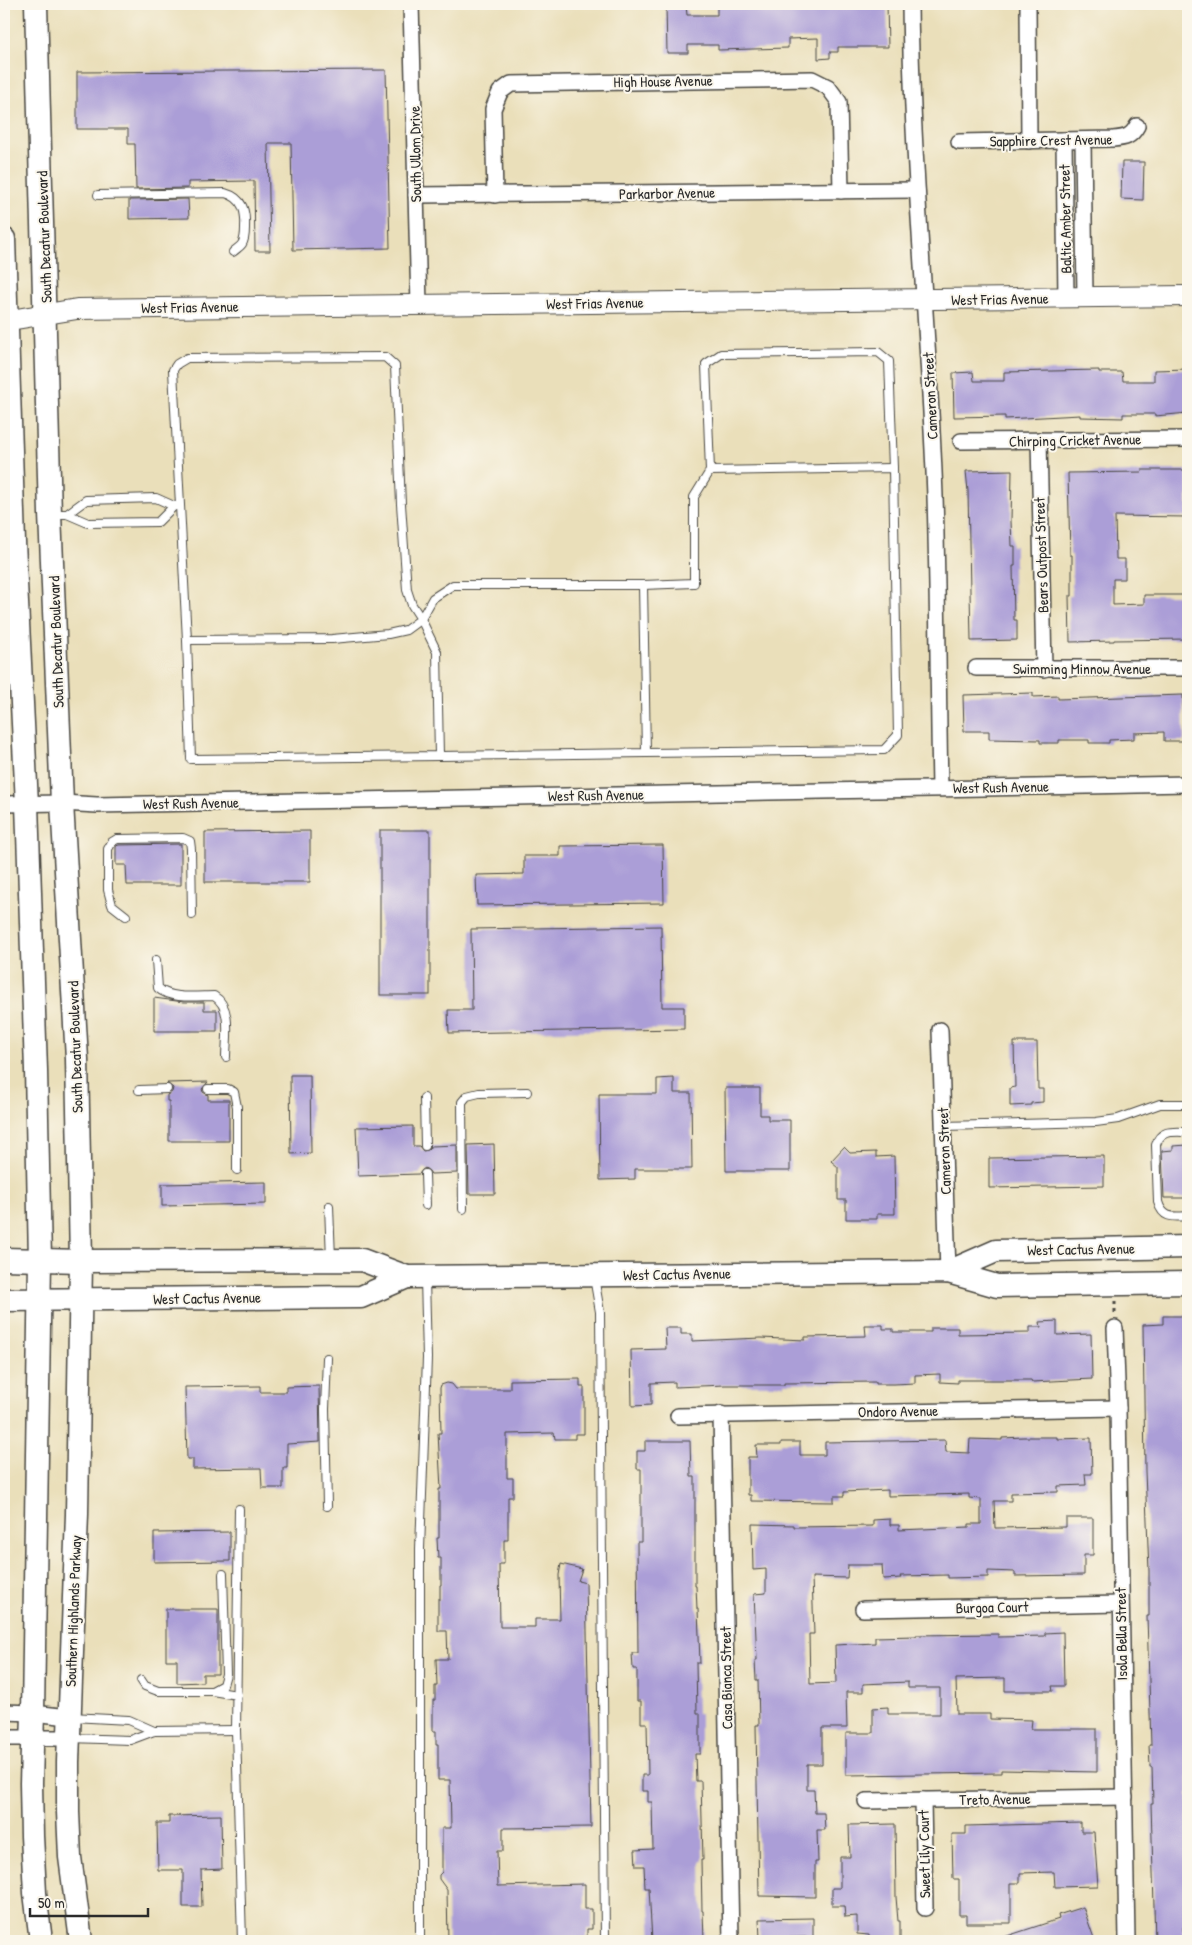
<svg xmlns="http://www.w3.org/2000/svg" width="1192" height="1945" font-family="'Patrick Hand',sans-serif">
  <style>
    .building { fill: #ab9ed7 }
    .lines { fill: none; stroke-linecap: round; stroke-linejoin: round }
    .lane-casing { stroke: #484640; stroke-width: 10 }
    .street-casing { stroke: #484640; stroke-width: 18 }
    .secondary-casing { stroke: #484640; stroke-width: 22 }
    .primary-casing { stroke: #484640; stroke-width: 25 }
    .path { stroke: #484640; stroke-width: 3; stroke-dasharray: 4 4; stroke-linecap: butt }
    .lane { stroke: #fff; stroke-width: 8 }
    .street { stroke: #fff; stroke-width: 15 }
    .secondary { stroke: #fff; stroke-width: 20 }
    .primary { stroke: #fff; stroke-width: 22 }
    .labels { text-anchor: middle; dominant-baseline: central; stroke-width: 4; stroke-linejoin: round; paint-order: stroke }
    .street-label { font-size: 15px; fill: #2b2b2b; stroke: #fbf7ec }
  </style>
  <rect width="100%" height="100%" fill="#fbf7ec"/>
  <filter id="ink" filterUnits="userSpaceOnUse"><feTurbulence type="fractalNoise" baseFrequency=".02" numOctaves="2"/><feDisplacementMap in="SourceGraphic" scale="10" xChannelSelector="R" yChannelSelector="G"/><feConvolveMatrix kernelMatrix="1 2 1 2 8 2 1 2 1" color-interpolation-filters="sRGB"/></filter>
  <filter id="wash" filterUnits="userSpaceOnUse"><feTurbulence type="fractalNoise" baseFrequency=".0096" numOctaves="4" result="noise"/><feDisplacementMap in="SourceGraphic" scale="20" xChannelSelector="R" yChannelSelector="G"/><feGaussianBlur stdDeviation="1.12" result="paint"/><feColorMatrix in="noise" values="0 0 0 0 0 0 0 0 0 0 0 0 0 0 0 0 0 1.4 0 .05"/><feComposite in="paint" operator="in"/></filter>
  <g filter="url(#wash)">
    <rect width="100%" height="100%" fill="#eadfba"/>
    <g id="blocks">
      <g class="building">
        <polygon points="717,4 887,4 888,47 838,47 838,52 830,52 830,58 818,59 818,38 788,39 788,48 718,50 718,45 688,45 688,53 667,53 666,6 686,6 687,15 717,15"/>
        <polygon points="386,70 390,248 293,250 291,143 268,143 270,251 255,251 254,181 188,182 188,188 136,189 135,144 128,144 128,129 77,129 77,72"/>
        <polygon points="1122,162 1144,162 1143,200 1121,199"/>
        <polygon points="188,199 189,218 129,219 129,200"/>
        <polygon points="1188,369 1188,413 1155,416 1155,414 1123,414 1123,418 1080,417 1080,415 1005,419 1005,416 954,417 953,373 973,372 974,381 1004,381 1004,372 1099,370 1099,372 1122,372 1123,381 1154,381 1154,370"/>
        <polygon points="1012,470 1011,521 1012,546 1015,546 1015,566 1013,566 1014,620 1017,620 1017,640 971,641 968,491 966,471"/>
        <polygon points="1142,470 1187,470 1187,517 1115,516 1116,559 1125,559 1125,579 1113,579 1113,605 1144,604 1144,595 1188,595 1188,639 1114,640 1114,641 1070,642 1069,596 1072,596 1072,555 1070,555 1068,473 1142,472"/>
        <polygon points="1033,693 1033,697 1058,696 1058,699 1183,695 1184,741 1164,741 1164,732 1134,733 1134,739 1109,740 1109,743 1089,743 1089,740 1059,740 1059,743 1040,743 1040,740 989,739 989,731 964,731 963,695"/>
        <rect x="380" y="830" width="50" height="165"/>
        <polygon points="310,831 310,882 205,882 205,832"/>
        <polygon points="181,844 181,885 127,885 126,865 116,865 116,846 119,845"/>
        <polygon points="663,845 664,903 477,905 476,875 524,874 524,856 560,856 560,846"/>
        <polygon points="661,926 662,1007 684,1007 684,1029 449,1033 448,1010 472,1010 471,929"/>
        <polygon points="154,998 184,1002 204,1002 204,1010 217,1010 217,1031 154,1031"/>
        <polygon points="1014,1042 1037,1042 1038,1089 1043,1089 1043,1102 1031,1103 1031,1105 1010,1106 1010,1088 1015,1087"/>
        <polygon points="290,1075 310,1075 311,1153 291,1154"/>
        <polygon points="674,1078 674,1093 691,1093 692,1169 635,1169 635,1179 600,1180 599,1094 657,1094 657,1079"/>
        <polygon points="208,1082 202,1089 203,1092 208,1095 208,1100 229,1100 229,1141 169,1141 169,1101 167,1101 167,1095 172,1092 173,1088 167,1083"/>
        <polygon points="725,1088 760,1088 760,1115 768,1115 768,1120 790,1120 790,1171 726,1171"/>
        <polygon points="413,1126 413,1146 419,1146 423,1151 428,1150 431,1146 457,1145 457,1173 431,1174 429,1171 425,1168 422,1170 419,1174 358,1176 356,1127"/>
        <polygon points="494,1144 495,1194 469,1194 468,1145"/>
        <polygon points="1188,1145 1188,1198 1164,1198 1162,1151 1173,1150 1173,1146"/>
        <polygon points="844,1147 850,1153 876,1152 876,1157 894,1156 895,1214 877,1214 877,1219 846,1219 846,1200 838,1200 838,1167 831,1161"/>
        <polygon points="1104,1156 1104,1186 989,1188 989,1158"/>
        <polygon points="266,1182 266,1204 162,1206 162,1184"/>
        <polygon points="1163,1316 1188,1316 1188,1441 1187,1441 1186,1481 1188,1481 1188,1927 1183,1927 1183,1941 1155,1941 1151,1804 1153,1804 1152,1767 1150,1767 1149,1745 1151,1745 1147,1616 1149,1616 1149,1571 1145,1471 1143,1325 1163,1324"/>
        <polygon points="1057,1321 1057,1335 1091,1334 1092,1379 1032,1382 1031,1380 958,1380 958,1383 940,1382 940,1374 915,1375 915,1383 894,1384 876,1384 876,1382 784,1383 784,1385 725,1385 675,1387 675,1382 651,1383 651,1405 632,1406 631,1350 666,1349 665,1328 681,1328 681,1334 692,1334 692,1341 761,1338 805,1340 805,1337 866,1336 865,1325 883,1325 883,1329 893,1329 893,1332 931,1332 931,1328 958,1328 958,1334 1030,1333 1030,1327 1041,1327 1040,1322"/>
        <polygon points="580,1379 580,1387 584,1387 584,1434 575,1434 575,1439 555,1439 554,1433 507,1434 507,1478 513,1478 513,1497 508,1497 508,1540 504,1540 504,1564 499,1564 500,1627 535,1627 535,1619 560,1619 559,1575 561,1564 582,1569 578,1581 586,1583 591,1827 503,1828 503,1851 497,1851 498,1886 585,1884 585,1909 592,1909 592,1929 587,1929 587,1941 448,1941 447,1890 439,1879 439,1875 442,1872 442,1828 451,1828 450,1780 438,1780 438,1744 436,1744 436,1731 433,1731 433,1700 435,1700 435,1686 437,1686 436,1659 448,1659 447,1631 438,1631 438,1599 440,1599 440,1585 441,1585 441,1558 438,1558 437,1538 439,1538 439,1489 441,1489 438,1433 441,1433 440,1388 441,1385 447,1383 452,1384 456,1389 510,1389 510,1380"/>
        <polygon points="260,1386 260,1392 286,1392 286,1387 319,1386 320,1442 287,1444 287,1468 283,1468 283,1488 262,1488 261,1468 193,1469 193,1459 187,1459 185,1387"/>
        <polygon points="1023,1437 1057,1437 1057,1439 1091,1438 1092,1474 1085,1474 1086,1485 1058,1486 1058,1492 1011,1493 1011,1501 994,1501 995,1528 1066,1527 1066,1518 1093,1518 1093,1555 1084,1555 1084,1575 1015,1576 1015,1572 988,1571 988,1577 948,1578 948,1575 900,1576 901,1578 883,1579 882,1565 848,1565 847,1578 812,1577 814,1634 809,1634 810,1684 836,1683 835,1645 875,1643 875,1637 916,1636 916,1635 998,1634 998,1637 1045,1636 1045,1633 1063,1632 1064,1686 1052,1686 1053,1691 1005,1691 1005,1678 956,1679 957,1714 990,1714 990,1719 1032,1720 1031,1729 1097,1729 1097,1772 1001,1770 1001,1773 846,1775 846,1733 873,1733 873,1708 888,1707 888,1714 940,1714 940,1688 908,1688 908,1682 863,1684 863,1692 846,1692 847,1728 822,1728 822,1764 807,1764 807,1790 814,1790 815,1813 824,1813 825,1830 817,1830 818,1862 815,1862 815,1897 759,1896 756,1725 759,1725 758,1680 756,1680 755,1660 757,1660 754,1594 766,1593 766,1569 753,1570 752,1524 794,1525 794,1527 873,1526 873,1520 890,1519 890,1525 899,1525 899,1530 969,1527 969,1524 981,1524 981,1499 969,1498 969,1494 888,1496 888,1490 844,1492 844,1496 834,1496 834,1502 751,1501 751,1495 748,1495 748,1457 757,1457 756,1445 781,1445 781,1442 800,1442 800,1455 825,1455 825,1442 945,1440 946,1452 969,1453 970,1439 1002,1440 1002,1438"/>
        <polygon points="645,1441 690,1441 691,1477 695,1477 695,1586 696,1586 697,1609 698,1609 700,1663 696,1663 697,1713 700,1713 700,1754 695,1754 696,1781 701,1781 703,1860 701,1860 702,1911 703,1911 704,1941 652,1941 649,1888 645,1888 644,1866 636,1866 635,1850 653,1849 652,1802 648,1802 648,1791 642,1791 642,1775 648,1775 647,1723 641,1723 641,1701 637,1701 637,1669 633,1669 632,1653 638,1653 637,1542 641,1542 641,1469 637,1469 637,1451 645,1451"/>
        <polygon points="230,1532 230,1561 154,1562 154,1533"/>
        <polygon points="166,1609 218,1609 218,1674 203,1674 203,1682 177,1683 177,1660 166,1660"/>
        <polygon points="221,1815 222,1869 201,1870 202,1907 183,1907 183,1870 158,1870 157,1823 169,1823 169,1816"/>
        <polygon points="1081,1823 1081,1832 1094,1832 1098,1886 1055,1887 1054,1872 1020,1873 1020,1883 1011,1883 1011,1923 966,1923 966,1915 959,1915 959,1879 953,1879 952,1834 966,1834 966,1826"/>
        <polygon points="895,1824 896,1897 898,1921 900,1921 900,1941 869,1941 869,1935 857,1934 857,1916 845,1917 844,1906 832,1906 832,1888 840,1888 840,1857 850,1857 849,1825"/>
        <polygon points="1083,1907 1095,1941 998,1941 998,1939 1059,1919 1058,1915"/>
        <polygon points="813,1918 813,1937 760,1938 759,1919"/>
      </g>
    </g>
  </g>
  <g filter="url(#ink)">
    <use href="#blocks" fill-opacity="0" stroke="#484640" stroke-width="1"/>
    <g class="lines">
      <g class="lane-casing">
        <g id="lane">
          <path d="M 98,195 L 225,193 C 243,198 246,211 245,228 C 245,233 245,239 242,244 C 240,247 236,249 233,252"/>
          <polygon points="385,357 395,366 401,504 407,590 412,605 421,619 406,630 388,634 332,639 187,640 173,370 177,364 187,358"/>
          <polyline points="710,471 706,364 721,354 878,352 889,361 893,468"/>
          <polyline points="52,514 67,514 88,523 158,522 174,506"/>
          <polyline points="67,514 86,500 156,498 174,506 178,506"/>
          <polyline points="643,585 694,583 694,497 710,471 893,468 898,735 884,750 646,753"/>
          <polyline points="187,640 191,759 439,756 437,652 421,619 433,598 453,585 643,585 646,753 439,756"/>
          <polyline points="126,916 112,905 108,890 108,849 112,842 117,839 183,838 190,841 191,849 192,915"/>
          <path d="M 156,960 L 158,988 C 171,1000 197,996 214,996 C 233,1007 226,1039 226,1057"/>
          <polyline points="208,1089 228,1089 234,1092 237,1107 237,1170"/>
          <polyline points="139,1090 167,1089"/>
          <polyline points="424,1098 425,1146"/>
          <polyline points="943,1126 1096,1122 1118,1119 1160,1104 1188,1104"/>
          <path d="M 1188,1132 C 1174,1132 1160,1129 1156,1145 L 1158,1202 C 1163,1219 1173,1217 1188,1216"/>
          <polyline points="425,1174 426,1205"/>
          <polyline points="329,1206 331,1259"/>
          <polyline points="463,1209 462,1102 467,1096 479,1093 527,1092"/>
          <polyline points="594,1277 600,1312 605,1941"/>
          <polyline points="327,1358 325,1409 327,1506"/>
          <polyline points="239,1509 236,1730 242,1941"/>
          <polyline points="141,1680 145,1686 158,1691 212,1691 237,1695"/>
          <polyline points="212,1691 223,1685 226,1674 223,1574"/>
          <polyline points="71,1717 129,1720 154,1731"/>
          <polyline points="70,1738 130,1740 154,1731 236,1730"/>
          <polyline points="420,1941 420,1549 427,1358 425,1278"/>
        </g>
      </g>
      <g class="street-casing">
        <g id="street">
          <polyline points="411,4 419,305"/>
          <path d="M 910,4 C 912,168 929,332 935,496 C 938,594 938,691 940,788"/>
          <polyline points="1028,4 1029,141"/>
          <polyline points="1064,140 1066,298"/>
          <polyline points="1083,140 1085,298"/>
          <path d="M 959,142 L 1113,139 C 1125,138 1131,137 1137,126"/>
          <polyline points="416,195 917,190"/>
          <polyline points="495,195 493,109 500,92 511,84 812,79 828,87 839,102 841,191"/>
          <polyline points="1039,440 1044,669"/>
          <polyline points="961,441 1188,439"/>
          <polyline points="976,668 1188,668"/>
          <polyline points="4,804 62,803 97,805 1188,784"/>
          <polyline points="940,1030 948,1272"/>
          <polyline points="1115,1328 1118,1408 1127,1941"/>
          <polyline points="721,1414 731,1941"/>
          <polyline points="678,1416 1118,1408"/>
          <polyline points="863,1609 1121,1604"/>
          <polyline points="4,1712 33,1713 69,1717"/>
          <polyline points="4,1738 69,1738"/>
          <polyline points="923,1800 925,1908"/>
          <polyline points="866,1801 1125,1797"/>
        </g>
      </g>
      <g class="secondary-casing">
        <polyline id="secondary" points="4,321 77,309 1188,296"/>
      </g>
      <g class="primary-casing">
        <g id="primary">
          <polyline points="36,4 50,514 62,803 77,1059 81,1261 77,1514 68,1762 68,1812 70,1857 81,1941"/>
          <polyline points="4,239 14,542 27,804 36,1070 40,1260 33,1713 31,1783 32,1836 35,1893 41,1941"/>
          <polyline points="4,1259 81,1261 362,1260 407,1277 948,1272 997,1286 1188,1283"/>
          <polyline points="948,1272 996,1251 1188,1247"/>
          <polyline points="4,1300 361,1297 407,1277"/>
        </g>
      </g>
      <polyline class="path" points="1115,1301 1115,1315"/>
      <use href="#lane" class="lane"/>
      <use href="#street" class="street"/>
      <use href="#secondary" class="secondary"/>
      <use href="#primary" class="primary"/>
    </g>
  </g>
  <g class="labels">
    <g class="street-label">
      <text transform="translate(663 81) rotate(-1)">High House Avenue</text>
      <text transform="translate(1051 140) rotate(-1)">Sapphire Crest Avenue</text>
      <text transform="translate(415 154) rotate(-91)">South Ullom Drive</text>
      <text transform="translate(667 193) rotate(-1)">Parkarbor Avenue</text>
      <text transform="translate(1065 219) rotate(-91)">Baltic Amber Street</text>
      <text transform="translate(44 237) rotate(-92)">South Decatur Boulevard</text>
      <text transform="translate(1000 299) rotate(-1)">West Frias Avenue</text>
      <text transform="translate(595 303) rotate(-1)">West Frias Avenue</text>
      <text transform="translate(190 307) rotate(-1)">West Frias Avenue</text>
      <text transform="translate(930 396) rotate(-93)">Cameron Street</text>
      <text transform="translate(1075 440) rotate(-1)">Chirping Cricket Avenue</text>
      <text transform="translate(1041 555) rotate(-92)">Bears Outpost Street</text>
      <text transform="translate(56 642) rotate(-92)">South Decatur Boulevard</text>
      <text x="1082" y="668">Swimming Minnow Avenue</text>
      <text transform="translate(1001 787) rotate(-1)">West Rush Avenue</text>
      <text transform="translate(596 795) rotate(-1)">West Rush Avenue</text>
      <text transform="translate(191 803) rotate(-1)">West Rush Avenue</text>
      <text transform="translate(75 1047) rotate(-92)">South Decatur Boulevard</text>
      <text transform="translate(944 1151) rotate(-92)">Cameron Street</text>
      <text transform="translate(1081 1249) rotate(-1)">West Cactus Avenue</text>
      <text transform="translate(677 1274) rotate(-1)">West Cactus Avenue</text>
      <text transform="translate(207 1298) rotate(-1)">West Cactus Avenue</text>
      <text transform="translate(898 1411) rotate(-1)">Ondoro Avenue</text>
      <text transform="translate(992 1607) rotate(-1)">Burgoa Court</text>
      <text transform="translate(73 1611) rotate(-88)">Southern Highlands Parkway</text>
      <text transform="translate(1121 1634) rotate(-91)">Isola Bella Street</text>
      <text transform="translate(726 1678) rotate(-91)">Casa Bianca Street</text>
      <text transform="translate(995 1799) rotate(-1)">Treto Avenue</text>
      <text transform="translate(924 1854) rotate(-91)">Sweet Lily Court</text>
    </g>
  </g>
  <rect width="1192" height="1945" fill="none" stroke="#fbf7ec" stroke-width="20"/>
  <path d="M30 1908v8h118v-8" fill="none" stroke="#2b2b2b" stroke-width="2.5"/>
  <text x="38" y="1908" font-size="15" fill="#2b2b2b" stroke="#fbf7ec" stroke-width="4" paint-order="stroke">50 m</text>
</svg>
